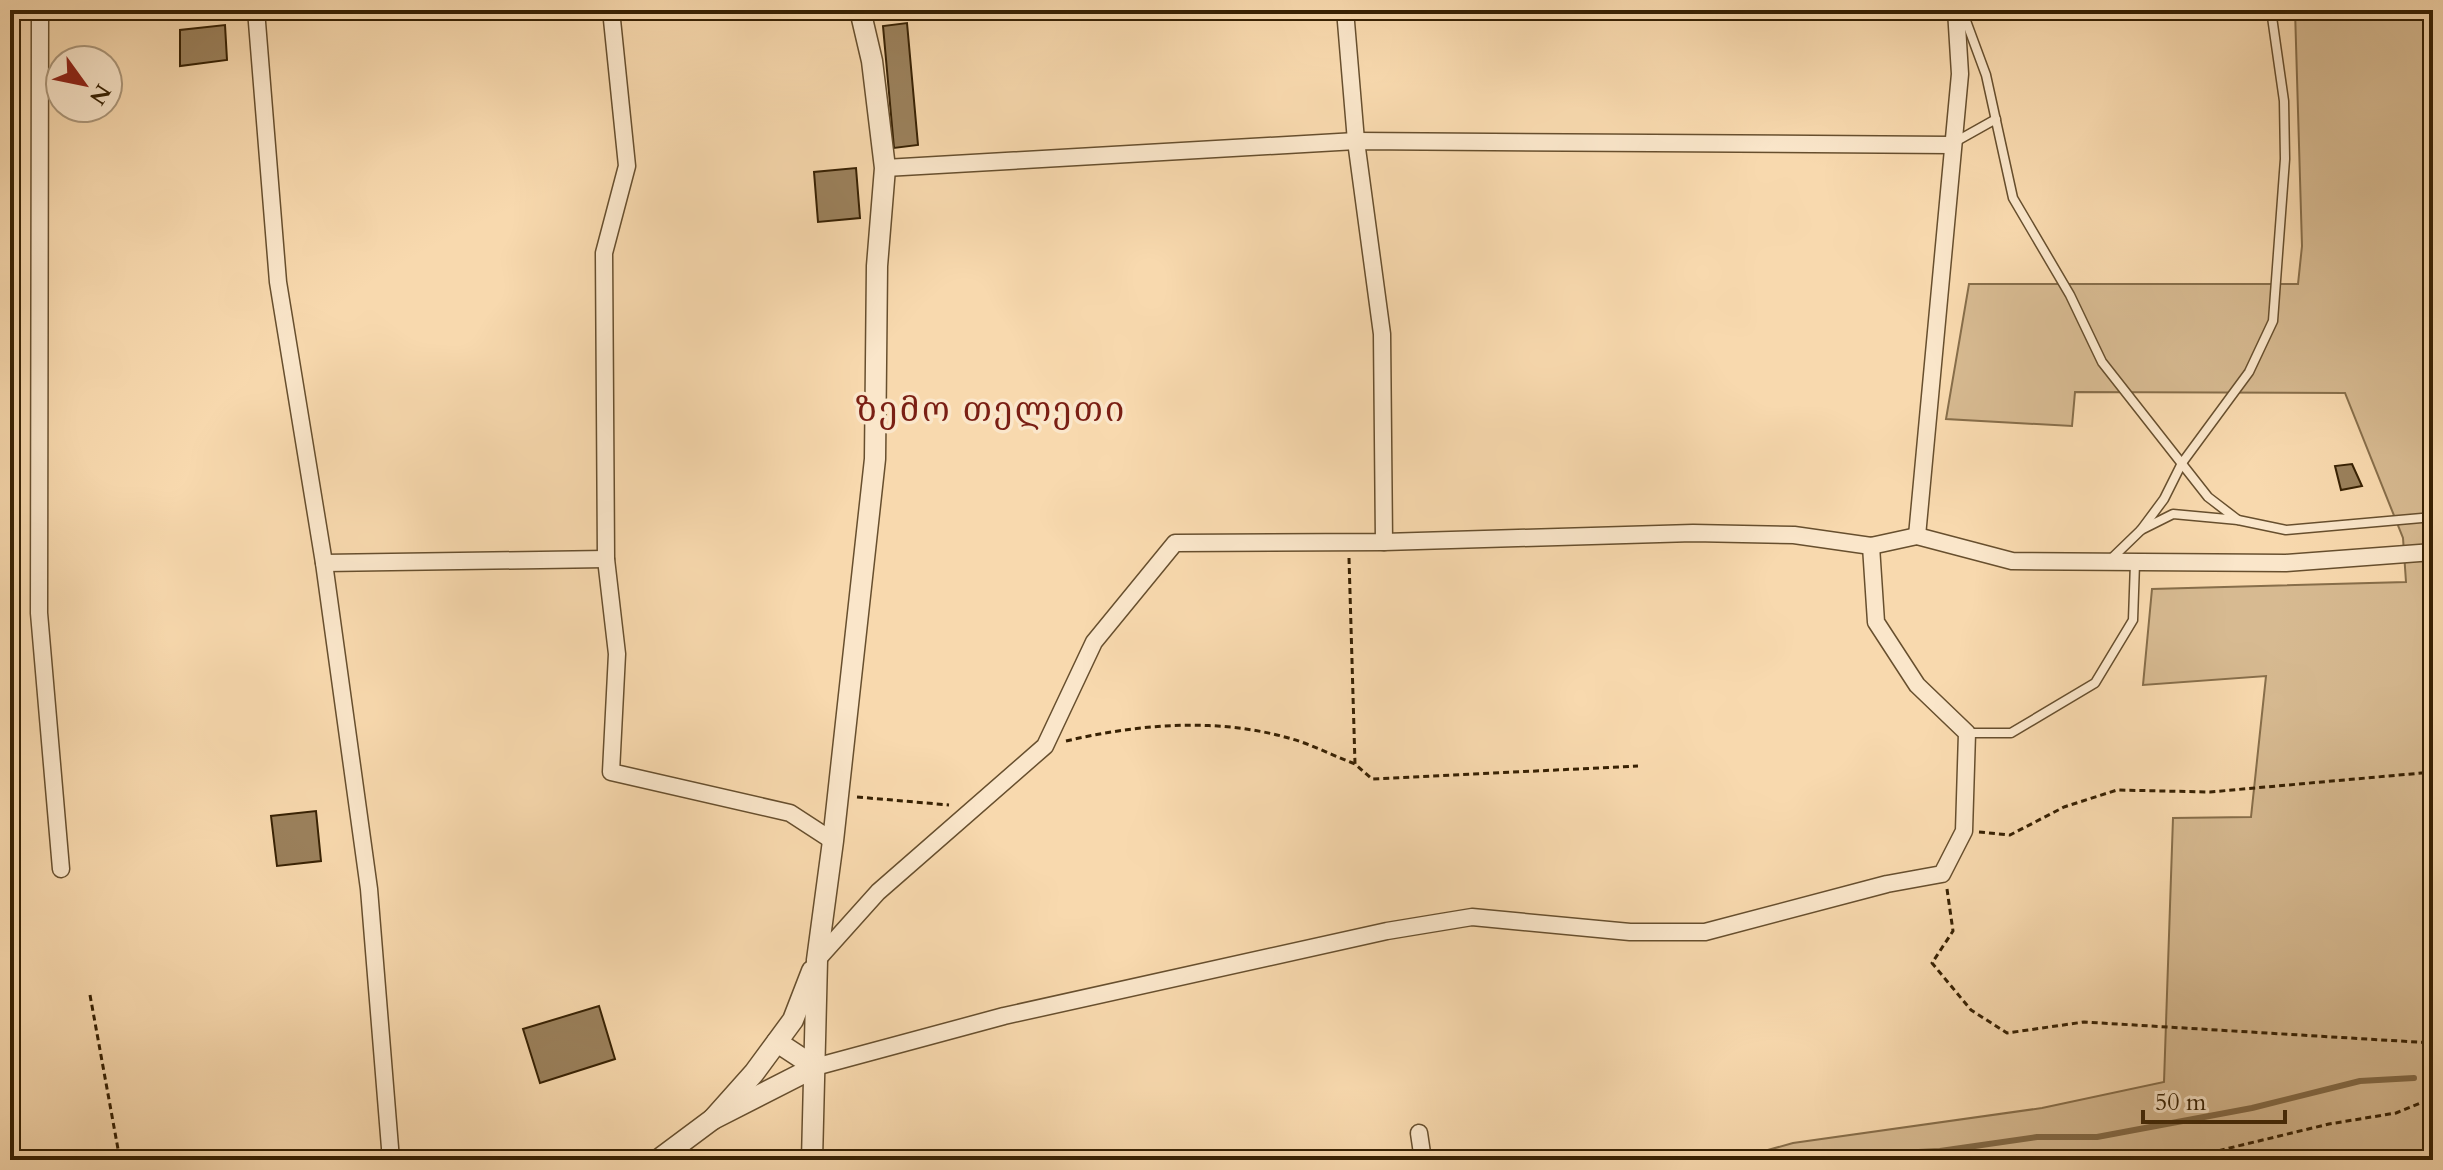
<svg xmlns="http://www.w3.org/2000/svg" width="2443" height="1170" font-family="Cardo,'Noto Serif Georgian',serif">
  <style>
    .green { fill: #d7ba91; stroke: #876e4a; stroke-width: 2 }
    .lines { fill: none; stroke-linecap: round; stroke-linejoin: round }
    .stream { stroke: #836a47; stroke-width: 6 }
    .building { fill: #9b815c; stroke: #372103; stroke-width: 2 }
    .service-casing { stroke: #674f2e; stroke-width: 11 }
    .minor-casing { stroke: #674f2e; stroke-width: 19 }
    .tertiary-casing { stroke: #674f2e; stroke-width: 23 }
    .path { stroke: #372103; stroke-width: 3; stroke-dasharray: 6 4; stroke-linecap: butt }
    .service { stroke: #fae6ca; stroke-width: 8 }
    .minor { stroke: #fae6ca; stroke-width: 16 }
    .tertiary { stroke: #fae6ca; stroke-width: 20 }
    .labels { text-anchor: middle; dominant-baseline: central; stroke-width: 7; stroke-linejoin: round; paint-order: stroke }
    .quarter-label { font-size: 34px; letter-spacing: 2px; fill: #7a1f14; stroke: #fae6ca }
  </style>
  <rect width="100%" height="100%" fill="#f8d9ae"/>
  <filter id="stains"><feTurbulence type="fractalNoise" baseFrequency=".0025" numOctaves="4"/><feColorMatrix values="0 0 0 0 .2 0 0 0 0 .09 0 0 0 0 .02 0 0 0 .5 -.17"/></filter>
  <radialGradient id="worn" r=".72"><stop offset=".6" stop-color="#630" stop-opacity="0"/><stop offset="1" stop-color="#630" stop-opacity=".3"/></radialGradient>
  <polygon class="green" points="2295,10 2433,10 2433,1160 1732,1160 1793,1143 2042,1108 2164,1082 2173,818 2251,817 2266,676 2143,685 2152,589 2406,582 2403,538 2345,393 2075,392 2072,426 1946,419 1969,284 2298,284 2302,246"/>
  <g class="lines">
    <polyline class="stream" points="1851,1160 1875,1154 1940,1151 2037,1137 2097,1137 2252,1108 2360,1081 2414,1078"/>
  </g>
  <g class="building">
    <polygon points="954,10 986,10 986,12 955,15"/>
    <polygon points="907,23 918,145 894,148 883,26"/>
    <polygon points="225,25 227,60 180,66 180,30"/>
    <polygon points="856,168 860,218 818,222 814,172"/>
    <polygon points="2352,464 2362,486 2341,490 2335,466"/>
    <polygon points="316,811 321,861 277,866 271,816"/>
    <polygon points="599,1006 615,1059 540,1083 523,1029"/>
  </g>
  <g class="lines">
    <g class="service-casing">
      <g id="service">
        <polyline points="1962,10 1986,75 2013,198 2070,295 2102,362 2208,497 2238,520"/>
        <polyline points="1955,142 1996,119"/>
        <polyline points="2141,530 2164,499 2182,463 2249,372 2273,321 2285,159 2284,101 2271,10"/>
        <polyline points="2111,559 2141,530 2173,514 2238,520 2286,530 2433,517"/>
        <polyline points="1967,733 2011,733 2095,683 2133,620 2135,563"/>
      </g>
    </g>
    <g class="minor-casing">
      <g id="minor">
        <polyline points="40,10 39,613 61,869"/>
        <polyline points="256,10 278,282 324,563 369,889 391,1160"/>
        <polyline points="611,10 627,166 604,253 606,559 617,654 611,772 790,813 833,841"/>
        <polyline points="1345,10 1356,141 1382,334 1384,542"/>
        <polyline points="885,168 1356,141 1951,145"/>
        <polyline points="1917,536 1960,74 1956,10"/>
        <polyline points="324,563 606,559"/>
        <polyline points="817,960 878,892 1045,746 1094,642 1175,543 1384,542 1693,533 1794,535 1871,546 1917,536 2012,561 2286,563 2433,552"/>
        <polyline points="815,1067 1004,1016 1387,931 1472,917 1630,932 1705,932 1887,884 1942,874 1964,831 1967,733 1917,685 1876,622 1871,546"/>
        <polyline points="1419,1133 1423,1160"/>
      </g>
    </g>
    <g class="tertiary-casing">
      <g id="tertiary">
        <polyline points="777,1042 815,1067"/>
        <polyline points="713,1119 754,1073 793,1020 812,971"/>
        <polyline points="658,1160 713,1119 815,1067"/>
        <polyline points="812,1160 817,960 833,841 875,459 877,266 885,168 872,61 860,10"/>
      </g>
    </g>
    <g class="path">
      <polyline points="1349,558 1355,764 1372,779 1638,766"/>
      <path d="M 1066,741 C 1139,724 1218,717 1292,739 C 1313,745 1334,756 1355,764"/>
      <polyline points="857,797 949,805"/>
      <polyline points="1979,832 2010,835 2064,807 2117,790 2210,792 2433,772"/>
      <polyline points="1947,889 1953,931 1932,963 1971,1010 2007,1033 2084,1022 2433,1043"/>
      <polyline points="90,995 120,1160"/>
      <polyline points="2180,1160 2329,1124 2396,1113 2433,1098"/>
    </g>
    <use href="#service" class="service"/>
    <use href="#minor" class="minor"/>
    <use href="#tertiary" class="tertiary"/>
  </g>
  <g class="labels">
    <g class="quarter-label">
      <text x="991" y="410">ზემო თელეთი</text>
    </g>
  </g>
  <rect width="2443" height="1170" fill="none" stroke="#f8d9ae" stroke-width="40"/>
  <rect x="12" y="12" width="2419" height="1146" fill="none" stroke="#372103" stroke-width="4"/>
  <rect x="20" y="20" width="2403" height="1130" fill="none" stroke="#372103" stroke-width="2"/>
  <g transform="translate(84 84) rotate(123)"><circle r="38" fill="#fae6ca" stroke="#ac977a" stroke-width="2"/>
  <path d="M0-6L14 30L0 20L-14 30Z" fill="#8f2418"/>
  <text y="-12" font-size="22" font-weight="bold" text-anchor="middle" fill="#372103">N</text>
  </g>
  <path d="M2143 1110v12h142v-12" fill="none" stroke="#372103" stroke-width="4"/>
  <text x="2155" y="1110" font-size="24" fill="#372103" stroke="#fae6ca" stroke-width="6" paint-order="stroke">50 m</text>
  <rect width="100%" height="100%" filter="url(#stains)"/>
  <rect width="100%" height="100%" fill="url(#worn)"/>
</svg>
